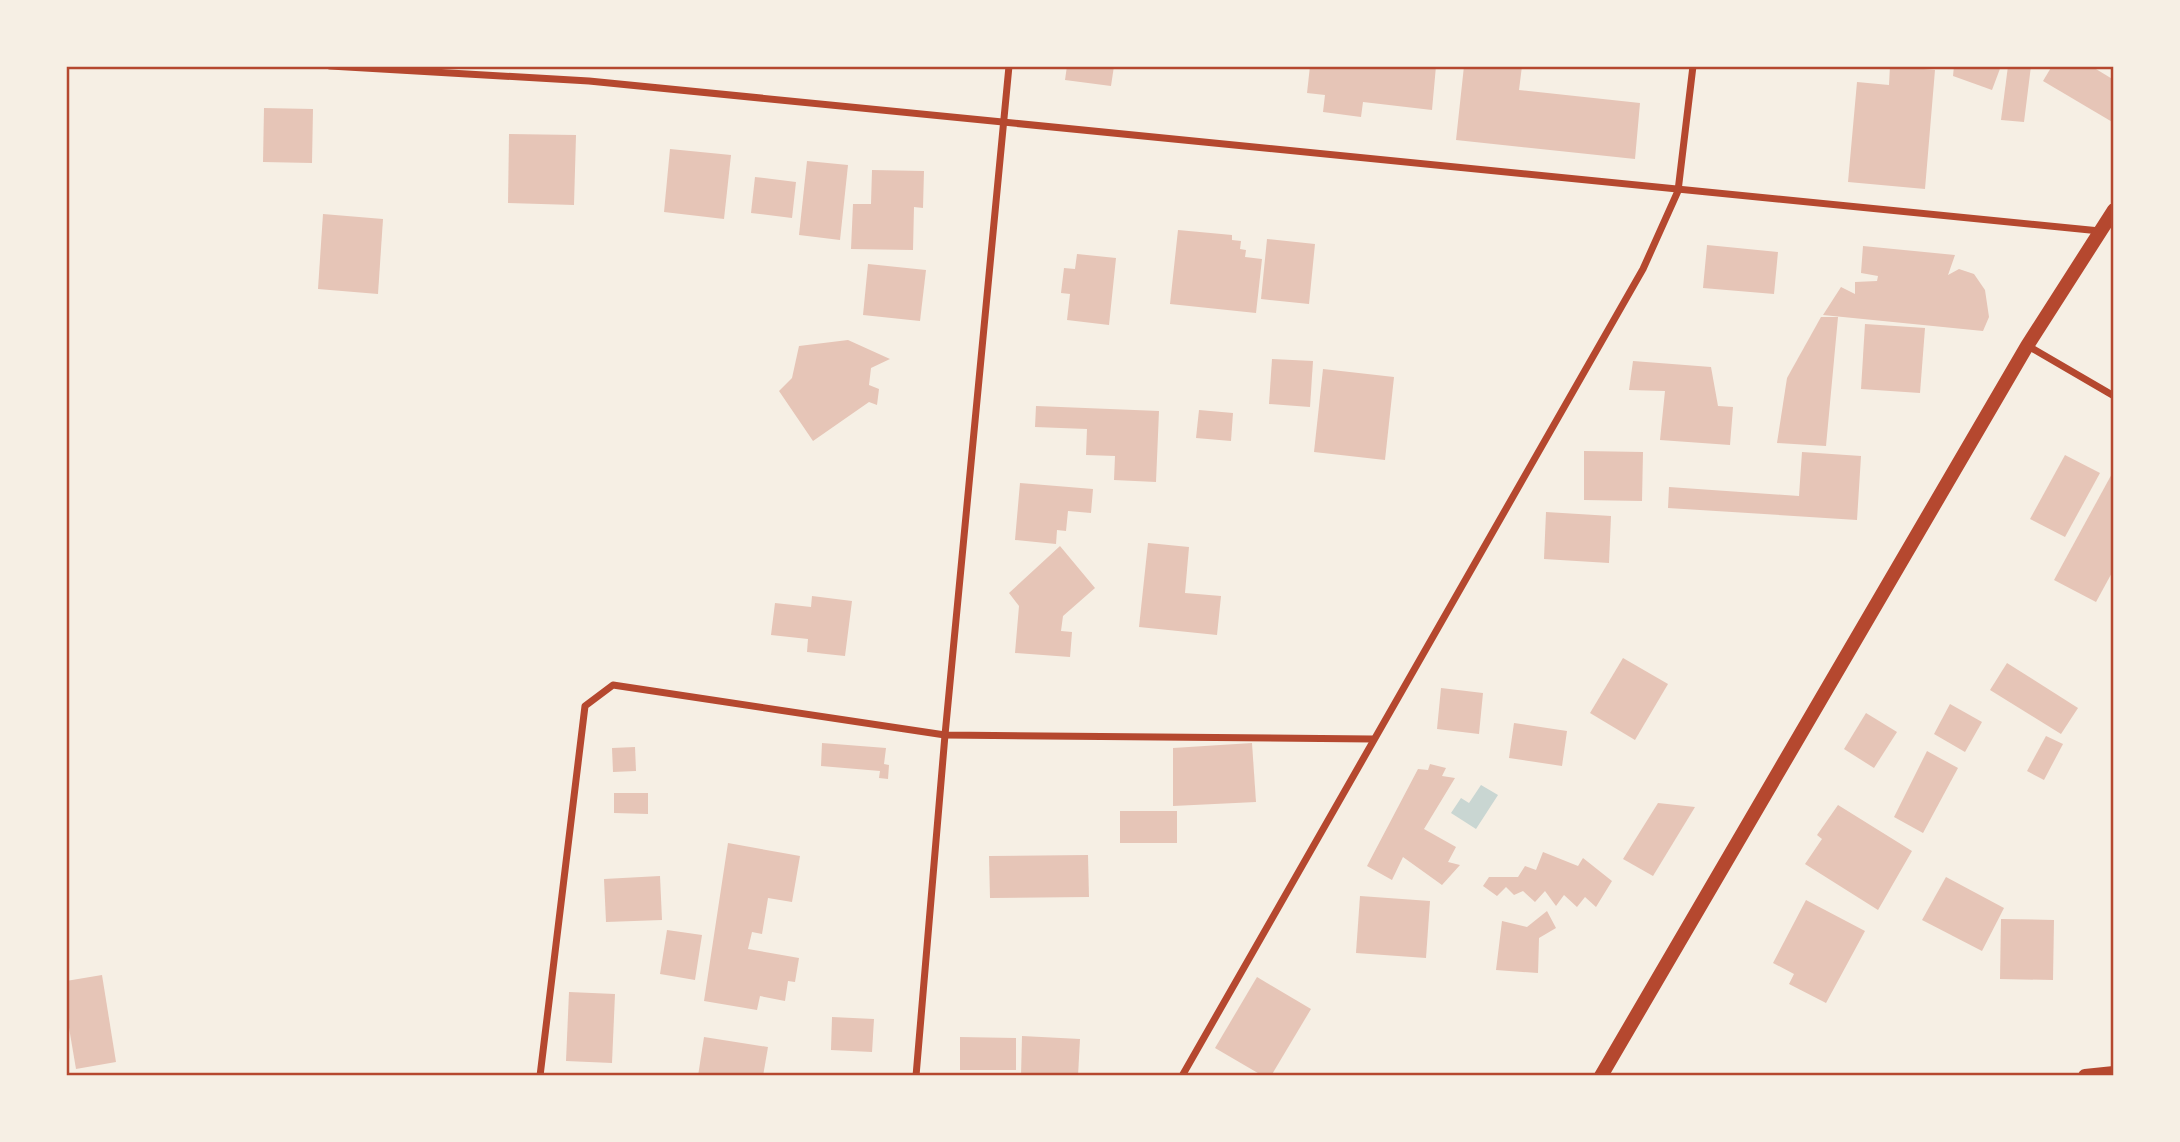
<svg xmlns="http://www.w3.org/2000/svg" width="2180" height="1142" font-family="'Libre Baskerville',serif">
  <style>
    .water { fill: #c9d6d2 }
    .building { fill: #e6c5b7 }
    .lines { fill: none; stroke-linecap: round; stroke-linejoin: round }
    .minor { stroke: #b5482f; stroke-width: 7 }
    .secondary { stroke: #b5482f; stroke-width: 14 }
    .neatline { fill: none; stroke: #b5482f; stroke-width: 2.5 }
  </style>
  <rect width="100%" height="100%" fill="#f6efe4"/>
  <polygon class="water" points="1481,785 1498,795 1476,829 1451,813 1461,798 1469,803"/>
  <g class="building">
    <polygon points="1067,66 1114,66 1111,86 1065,80"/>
    <polygon points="1310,66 1436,66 1432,110 1363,102 1361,117 1323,112 1325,95 1307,93"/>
    <polygon points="1464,66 1522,66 1519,90 1640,103 1635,159 1456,140"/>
    <polygon points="1890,66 1935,70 1925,189 1848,182 1857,82 1889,85"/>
    <polygon points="1954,66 2001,66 1992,90 1953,76"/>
    <polygon points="2008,66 2031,66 2024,122 2001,120"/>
    <polygon points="2052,66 2091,66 2114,80 2114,123 2043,81"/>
    <polygon points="264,108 313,109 312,163 263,162"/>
    <polygon points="509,134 576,135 574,205 508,203"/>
    <polygon points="670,149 731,155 724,219 664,212"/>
    <polygon points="807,161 848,165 840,240 799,235"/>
    <polygon points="872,170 924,171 923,208 914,207 913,250 851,249 853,204 871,204"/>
    <polygon points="755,177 796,182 792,218 751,213"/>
    <polygon points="323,214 383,219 378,294 318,289"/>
    <polygon points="1178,230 1232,235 1232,240 1241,241 1240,249 1246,250 1245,257 1262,259 1256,313 1170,304"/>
    <polygon points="1267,239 1315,244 1309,304 1261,299"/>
    <polygon points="1707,245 1778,252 1774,294 1703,288"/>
    <polygon points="1863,246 1955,255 1948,275 1959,269 1974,274 1985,290 1989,317 1983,331 1823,315 1841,287 1855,294 1855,282 1877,281 1878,276 1861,273"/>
    <polygon points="1077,254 1116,258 1109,325 1067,320 1070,294 1061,293 1064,268 1075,269"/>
    <polygon points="868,264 926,270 920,321 863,315"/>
    <polygon points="1821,317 1838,317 1826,446 1777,443 1787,378"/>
    <polygon points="1865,324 1925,328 1920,393 1861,389"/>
    <polygon points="848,340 890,359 871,368 869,385 879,389 877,405 869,402 813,441 779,391 792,378 799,346"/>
    <polygon points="1272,359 1313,361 1310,407 1269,404"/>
    <polygon points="1633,361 1711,367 1718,406 1733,407 1730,445 1660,440 1665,391 1629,390"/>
    <polygon points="1323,369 1394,377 1385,460 1314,452"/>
    <polygon points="1036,406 1159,411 1156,482 1114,480 1115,456 1086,455 1087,429 1035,427"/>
    <polygon points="1199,410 1233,413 1231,441 1196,438"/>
    <polygon points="1584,451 1643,452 1642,501 1584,500"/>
    <polygon points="1802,452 1861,456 1857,520 1668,508 1669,487 1799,496"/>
    <polygon points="2065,455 2100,473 2065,537 2030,519"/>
    <polygon points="2114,470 2114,569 2096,602 2054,580"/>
    <polygon points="1020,483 1093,489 1091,513 1068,511 1066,531 1057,530 1056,544 1015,540"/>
    <polygon points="1546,512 1611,516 1609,563 1544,559"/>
    <polygon points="1148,543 1189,547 1185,593 1221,596 1217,635 1139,627"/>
    <polygon points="1060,546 1095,588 1063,616 1061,631 1072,632 1070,657 1015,653 1019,606 1009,593"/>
    <polygon points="812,596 852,601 845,656 807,652 808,639 771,635 775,603 811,607"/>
    <polygon points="1623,658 1668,684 1635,740 1590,713"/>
    <polygon points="2007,663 2078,708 2061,734 1990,690"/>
    <polygon points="1441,688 1483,693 1479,734 1437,729"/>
    <polygon points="1950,704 1982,722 1965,752 1934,734"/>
    <polygon points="1866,713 1897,732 1874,768 1844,749"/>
    <polygon points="1514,723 1567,731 1562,766 1509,758"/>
    <polygon points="2046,736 2063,744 2044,780 2027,771"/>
    <polygon points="822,743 886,748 884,764 889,765 888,779 879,778 880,771 821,766"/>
    <polygon points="1252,743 1256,802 1173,806 1173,748"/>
    <polygon points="635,747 636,771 613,772 612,748"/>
    <polygon points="1927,751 1958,768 1923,833 1894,817"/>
    <polygon points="1430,764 1446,768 1442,776 1455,778 1424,829 1456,847 1448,862 1460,865 1442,885 1403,857 1392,880 1367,866 1418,769 1428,770"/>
    <polygon points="614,793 648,793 648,814 614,813"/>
    <polygon points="1658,803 1695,807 1653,876 1623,859"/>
    <polygon points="1838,805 1912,851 1878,910 1805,864 1822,839 1817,835"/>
    <rect x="1120" y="811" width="57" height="32"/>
    <polygon points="728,843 800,856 792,902 768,898 762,934 752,932 748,949 799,958 795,982 788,981 785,1001 760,996 757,1010 704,1001"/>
    <polygon points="1543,852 1578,866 1583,858 1612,881 1596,907 1585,897 1577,907 1564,895 1556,906 1545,891 1535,902 1523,891 1514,895 1506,887 1497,896 1483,886 1489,877 1518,877 1525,866 1536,870"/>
    <polygon points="1088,855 1089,897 990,898 989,856"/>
    <polygon points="660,876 662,920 606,922 604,879"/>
    <polygon points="1946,877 2004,908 1982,951 1922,920"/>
    <polygon points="1360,896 1430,901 1426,958 1356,953"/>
    <polygon points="1806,900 1865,931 1826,1003 1789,984 1794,974 1773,963"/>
    <polygon points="1547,911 1556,928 1539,938 1538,973 1496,970 1502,921 1527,927"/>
    <polygon points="2001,919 2054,920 2053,980 2000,979"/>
    <polygon points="667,930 702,935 695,980 660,974"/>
    <polygon points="102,975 116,1062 76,1069 66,1010 66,981"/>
    <polygon points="1257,977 1311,1009 1271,1076 1263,1076 1215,1048"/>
    <polygon points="569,992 615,994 612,1063 566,1061"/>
    <polygon points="832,1017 874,1019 872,1052 831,1050"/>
    <polygon points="1022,1036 1080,1039 1078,1076 1021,1076"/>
    <polygon points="704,1037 768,1047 763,1076 698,1076"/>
    <polygon points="960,1037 1016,1038 1016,1070 960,1070"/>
  </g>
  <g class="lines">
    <g class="minor">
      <polyline points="330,66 589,81 2100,231"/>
      <polyline points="2028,346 2114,396"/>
      <polyline points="540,1076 585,706 613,685 945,735 1372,739"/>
      <polyline points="916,1076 945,735 1009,66"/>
      <polyline points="1182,1076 1643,269 1678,191 1693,66"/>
    </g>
    <g class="secondary">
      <polyline points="1601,1076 2027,346 2114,210"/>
      <polyline points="2085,1076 2114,1073"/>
    </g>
  </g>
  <rect width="2180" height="1142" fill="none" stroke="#f6efe4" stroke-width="136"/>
  <rect x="68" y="68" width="2044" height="1006" class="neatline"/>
</svg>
